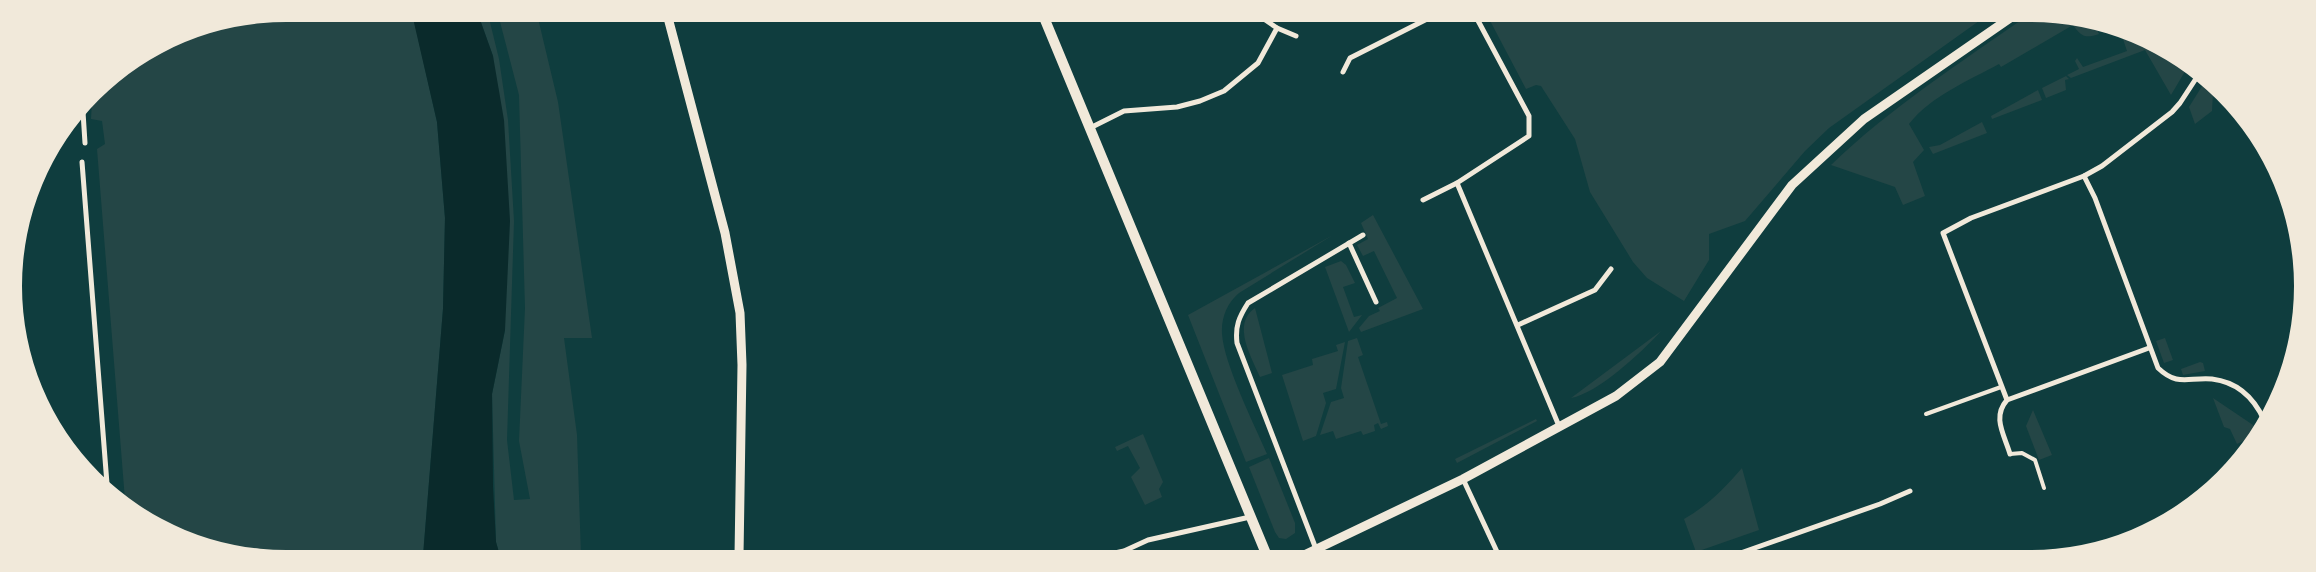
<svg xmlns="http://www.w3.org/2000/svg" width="2316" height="572" font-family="Poppins,sans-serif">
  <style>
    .green { fill: #244646 }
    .water { fill: #0a2a2b }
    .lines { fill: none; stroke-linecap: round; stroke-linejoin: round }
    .service { stroke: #f1e9da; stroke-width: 4 }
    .minor { stroke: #f1e9da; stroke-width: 5 }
    .tertiary { stroke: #f1e9da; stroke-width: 9 }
    .secondary { stroke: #f1e9da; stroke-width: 10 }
  </style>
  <rect width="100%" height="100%" fill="#0f3d3e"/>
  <g class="green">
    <polygon points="286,14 412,14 414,20 437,122 445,218 443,309 423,556 250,556 150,522 125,500 97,149 105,144 102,121 91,119 92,100 106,82 182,34"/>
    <polygon points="478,14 488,14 499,59 508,120 514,221 507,440 514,500 530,499 519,441 525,308 519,95 498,14 537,14 558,102 592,338 564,338 577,435 581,556 500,556 496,542 492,394 505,330 493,56"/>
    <polygon points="1487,15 1986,16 1829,128 1805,151 1745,221 1709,234 1709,260 1684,301 1647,278 1633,262 1590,192 1575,139 1541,86 1536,85 1526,89"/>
    <path d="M 2027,16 L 2066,16 L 2096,26 L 2099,34 C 2085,39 2081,36 2073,25 L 2001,67 L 1999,64 C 1968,81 1931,96 1909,124 L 1924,150 L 1913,162 L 1925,196 L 1903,205 L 1895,187 L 1831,165 C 1890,108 1960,63 2027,16 Z"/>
    <path d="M 2128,37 L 2138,41 L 2140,46 C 2158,39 2175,58 2187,68 L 2171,95 L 2145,50 L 2071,78 L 2067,75 L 2079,69 L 2075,61 L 2077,58 L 2083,67 L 2127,51 L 2123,39 Z"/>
    <polygon points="2066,76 2069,79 2065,80 2066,90 2046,98 2042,88"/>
    <polygon points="2204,83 2213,92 2212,111 2195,124 2189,107"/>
    <polygon points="2038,90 2042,100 1992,119 1991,116"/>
    <polygon points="1982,122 1987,133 1933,154 1929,147 1940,145"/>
    <polygon points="1373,215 1423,309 1361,332 1359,328 1369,316 1380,311 1378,308 1397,298 1374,251 1363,256 1357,245 1368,239 1361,223"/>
    <path d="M 1333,235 L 1239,293 C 1227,303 1221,318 1222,334 C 1224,364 1254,424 1267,454 L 1246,462 L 1188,315 Z"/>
    <polygon points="1341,261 1346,265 1355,283 1343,287 1354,317 1362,315 1349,332 1325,267"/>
    <path d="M 1255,308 L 1272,373 L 1260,377 C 1252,358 1231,324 1255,308 Z"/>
    <path d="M 1661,331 C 1642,352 1598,393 1571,398 Z"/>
    <polygon points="1357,338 1363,355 1358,357 1381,424 1387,422 1388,426 1381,429 1378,423 1374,425 1375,431 1363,435 1361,431 1336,439 1333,431 1320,435 1331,402 1344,398 1341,388 1348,341"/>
    <polygon points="2165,338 2173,360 2164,363 2156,341"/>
    <polygon points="1345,342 1336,389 1323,393 1326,403 1316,436 1303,441 1282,375 1313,365 1312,359 1338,351 1336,345"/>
    <polygon points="2200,362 2203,363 2205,371 2183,375 2181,369"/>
    <polygon points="2213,398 2253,425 2256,431 2252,437 2237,444 2230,429 2224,427"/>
    <polygon points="2033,410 2052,455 2039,460 2026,426"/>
    <polygon points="1536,419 1537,421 1457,463 1455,459"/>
    <polygon points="1143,434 1163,482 1159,489 1162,497 1145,505 1131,477 1140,468 1128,446 1117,451 1115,447"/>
    <polygon points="1269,458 1295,523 1295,533 1286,539 1279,538 1275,532 1249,467"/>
    <path d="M 1742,468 L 1759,530 L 1696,552 L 1684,519 C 1707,506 1725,488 1742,468 Z"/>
  </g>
  <polygon class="water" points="412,14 478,14 493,56 504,120 510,221 505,330 492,394 493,487 496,542 500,556 423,556 443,309 445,218 437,122"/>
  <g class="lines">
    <g class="service">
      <polyline points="1926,414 2001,387"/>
      <polyline points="2010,454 2022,453 2035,460 2044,488"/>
    </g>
    <g class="minor">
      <polyline points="1277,28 1296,36"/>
      <polyline points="1343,72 1350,58 1435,15"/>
      <polyline points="83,112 85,143"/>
      <polyline points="1090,128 1124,111 1177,107 1200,101 1224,91 1258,63 1277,28 1261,17"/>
      <polyline points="82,162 107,484"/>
      <path d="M 2084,176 L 2095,198 L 2158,368 C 2178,387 2188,377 2212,379 C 2237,382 2254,398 2264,420"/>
      <polyline points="1457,183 1559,426"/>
      <polyline points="1423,200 1457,183 1529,136 1529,116 1475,15"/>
      <polyline points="1349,243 1376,302"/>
      <polyline points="1518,325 1595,290 1611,269"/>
      <polyline points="2149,348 2007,400 1943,233 1971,218 2084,176 2102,166 2172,112 2180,103 2197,77"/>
      <path d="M 2007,400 C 1992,417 2004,434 2010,454"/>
      <polyline points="1463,479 1499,556"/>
      <path d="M 1316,549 L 1237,343 C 1235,326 1239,317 1248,303 L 1363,235"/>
      <polyline points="1101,556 1124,551 1148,540 1250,517"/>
      <polyline points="1732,556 1880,504 1910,491"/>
    </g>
    <g class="tertiary">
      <polyline points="667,14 725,233 740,313 742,365 739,556"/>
      <polyline points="1302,556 1463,479 1616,396 1660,362 1792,185 1864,119 2013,16"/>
    </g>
    <polyline class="secondary" points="1043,15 1267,556"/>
  </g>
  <path d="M0 0H2316V572H0ZM286 22H2030A264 264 0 0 1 2294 286V286A264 264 0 0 1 2030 550H286A264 264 0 0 1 22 286V286A264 264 0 0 1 286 22Z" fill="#f1e9da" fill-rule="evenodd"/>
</svg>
